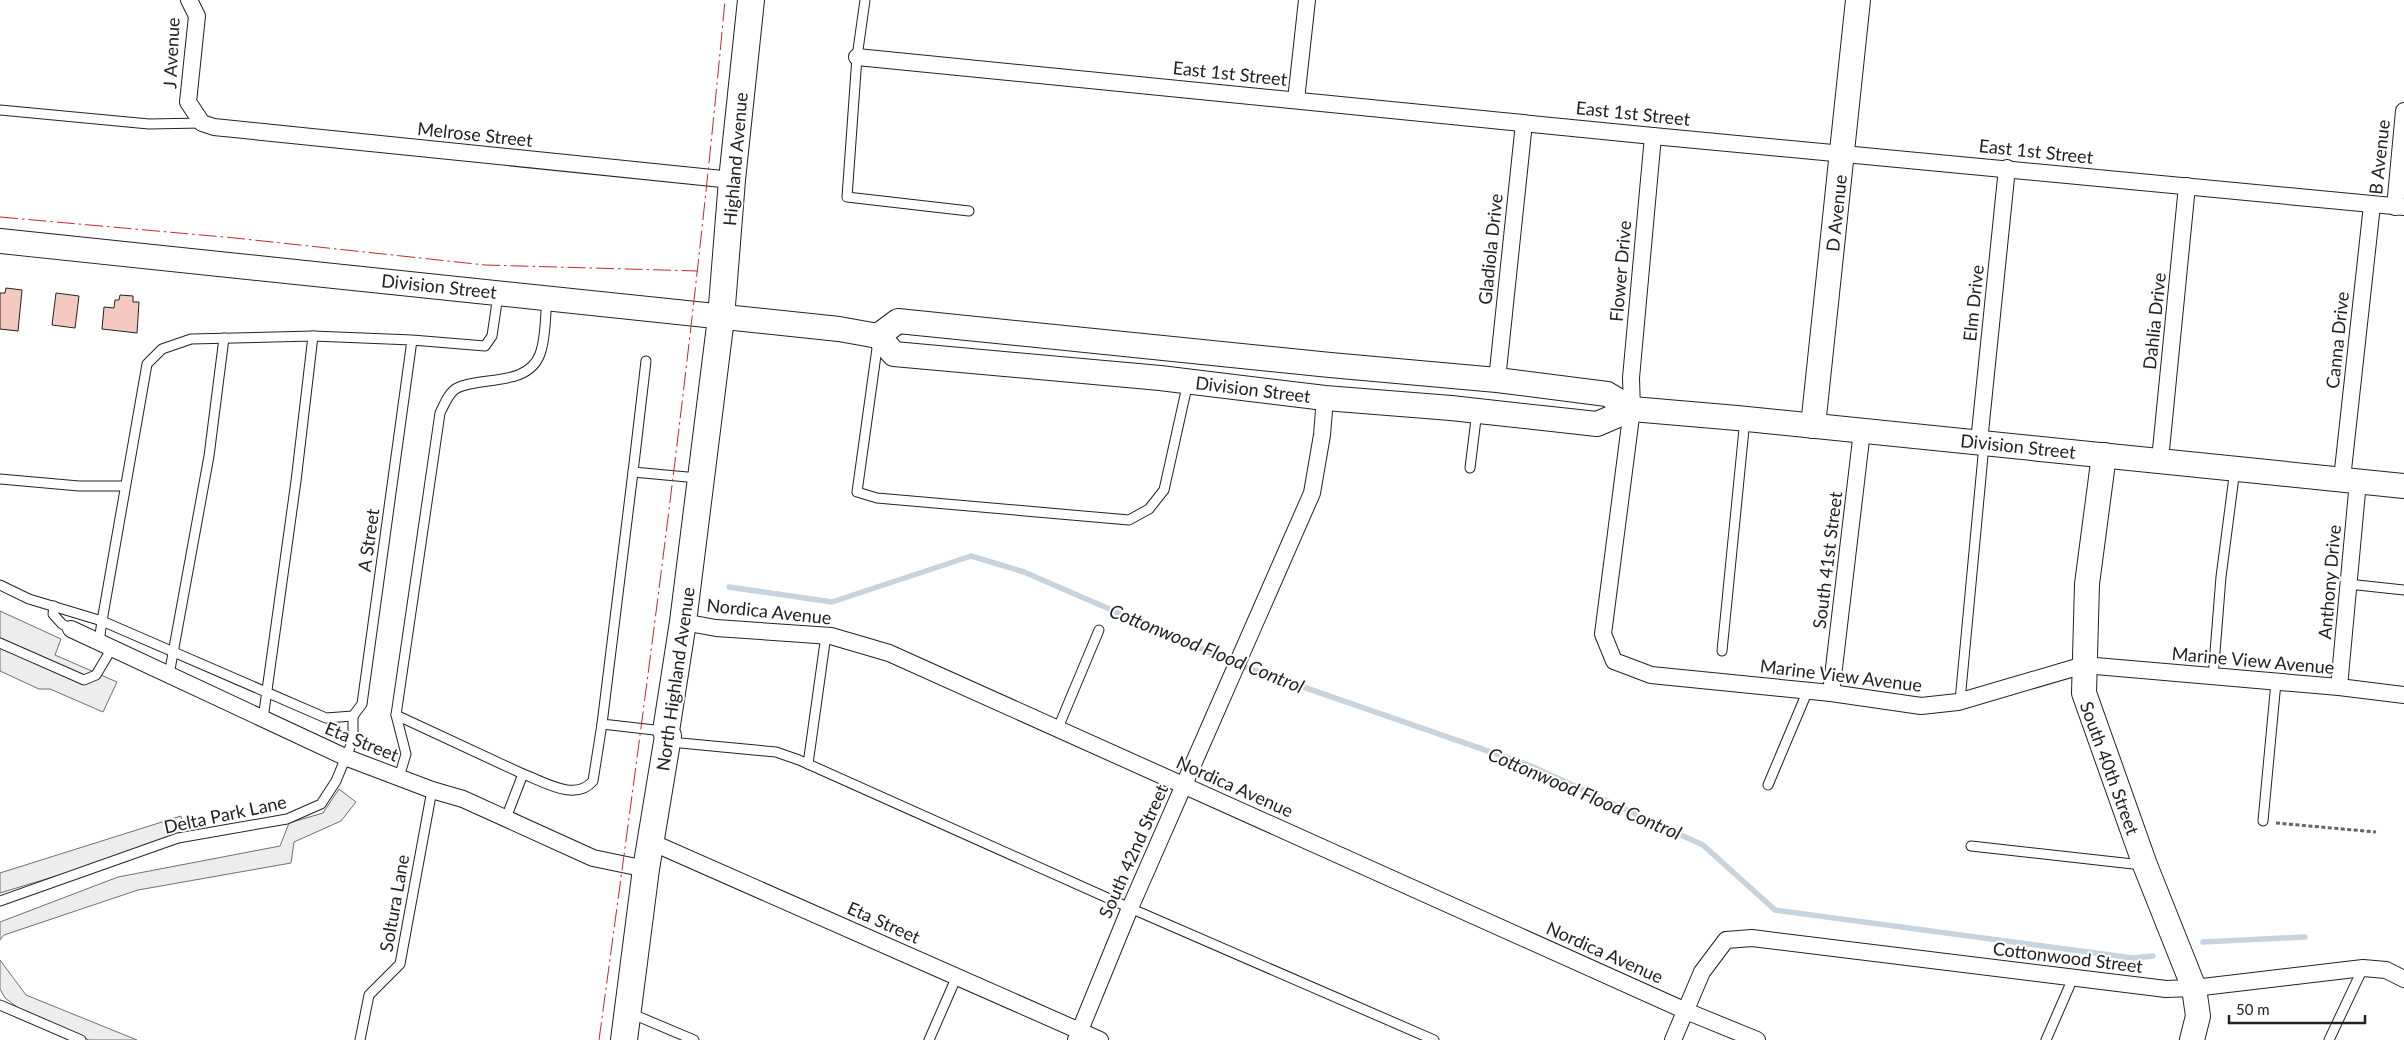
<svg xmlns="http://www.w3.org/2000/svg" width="2404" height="1040" font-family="Lato,sans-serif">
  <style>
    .parking { fill: #ededed; stroke: #6f6f6f }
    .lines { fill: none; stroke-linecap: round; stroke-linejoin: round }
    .stream { stroke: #c7d3dd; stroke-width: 5.5 }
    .building { fill: #f3c9c0; stroke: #222 }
    .lane-casing { stroke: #222; stroke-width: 11 }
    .street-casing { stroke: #222; stroke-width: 18 }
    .secondary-casing { stroke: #222; stroke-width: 26 }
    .primary-casing { stroke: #222; stroke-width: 28 }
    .path { stroke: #646464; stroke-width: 3; stroke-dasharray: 4 2.5; stroke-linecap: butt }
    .lane { stroke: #fff; stroke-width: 9 }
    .street { stroke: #fff; stroke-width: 16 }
    .secondary { stroke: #fff; stroke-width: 24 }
    .primary { stroke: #fff; stroke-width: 26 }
    .power { stroke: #c62828; stroke-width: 1; stroke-dasharray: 18 4 2.5 4; stroke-linecap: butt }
    .labels { text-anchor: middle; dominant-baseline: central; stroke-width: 4; stroke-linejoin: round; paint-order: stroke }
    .street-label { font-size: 18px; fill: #222; stroke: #fff }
    .water-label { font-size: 19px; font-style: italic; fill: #222; stroke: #fff }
  </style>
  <rect width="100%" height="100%" fill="#fff"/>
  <g class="parking">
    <polygon points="0,611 61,639 55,655 117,682 103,712 50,689 39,689 0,671"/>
    <polygon points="339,789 356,802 341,821 294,842 291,863 138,890 4,935 0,940 0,922 118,877 280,846 289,823 323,813"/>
    <polygon points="181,816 184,837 0,893 0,873"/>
    <polygon points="0,960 26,995 137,1040 89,1040 28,1015 5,998 0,989"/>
  </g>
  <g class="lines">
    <g class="stream">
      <polyline points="729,587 832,602 971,556 1024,572 1234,663 1531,766 1703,845 1775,910 2133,958 2153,956"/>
      <polyline points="2203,942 2305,937"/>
    </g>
  </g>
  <g class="building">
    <polygon points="6,288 22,290 18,331 0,329 0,293 5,293"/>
    <polygon points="56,293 79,296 75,328 52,325"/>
    <polygon points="120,295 133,296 133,302 139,302 137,333 102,329 104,307 114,308 115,300 119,300"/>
  </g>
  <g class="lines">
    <g class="lane-casing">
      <g id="lane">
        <polyline points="865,0 857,57 847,197 969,211"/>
        <polyline points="0,110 149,124 202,123"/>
        <polyline points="412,340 362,704 353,716 326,718 102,621 147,364 162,349 191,339 313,336 412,340 485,346 492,336 498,295"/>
        <polyline points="878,341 857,492 877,498 1129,520 1149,509 1164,490 1188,382"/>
        <polyline points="646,361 633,472 698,478"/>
        <polyline points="1470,468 1477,411"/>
        <polyline points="633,472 602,724 663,731"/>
        <polyline points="0,479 79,486 125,486"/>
        <polyline points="2348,584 2404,590"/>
        <polyline points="0,585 29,599 102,621 99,642"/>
        <polyline points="54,606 53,614 62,624 71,629"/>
        <polyline points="0,643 84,680 96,675 112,648"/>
        <polyline points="1722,651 1745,419"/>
        <polyline points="169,675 209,456 224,338"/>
        <polyline points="2213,677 2221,577 2235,469"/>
        <polyline points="1960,701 1984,445"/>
        <path d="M 396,715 L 440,413 C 444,405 449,392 457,388 C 481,376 528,387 540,354 C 546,338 545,317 547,300"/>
        <polyline points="263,719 296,481 313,336"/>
        <polyline points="1058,728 1099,630"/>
        <polyline points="670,742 776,752 799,760 1130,908 1434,1040"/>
        <polyline points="808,764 826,635"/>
        <path d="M 523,774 C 545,782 575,802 593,781 L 602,724"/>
        <polyline points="399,777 406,754 396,715 523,774 506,818"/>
        <polyline points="1768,785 1808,690"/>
        <polyline points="2263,821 2276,682"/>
        <polyline points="1971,846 2142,865"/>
        <polyline points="0,901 178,838 287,819 321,804 336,781 353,740 353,716"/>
        <polyline points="0,1005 81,1040"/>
        <polyline points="630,1013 694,1040"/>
        <polyline points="360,1040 369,995 400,964 432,790"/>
        <polyline points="929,1040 957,976"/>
        <polyline points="2046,1040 2073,978"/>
        <polyline points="2329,1040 2363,968"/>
      </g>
    </g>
    <g class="street-casing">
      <g id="street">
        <polyline points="189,0 197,16 188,102 202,123 214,127 732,180"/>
        <polyline points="857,57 1653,136 2404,207"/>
        <polyline points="1296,100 1307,0"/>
        <polyline points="1653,136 1631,378 1632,409 1603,634 1614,661 1651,675 1831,693 1921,706 1958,702 2084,665 2339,687 2404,695"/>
        <polyline points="2395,207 2404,111"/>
        <polyline points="1497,380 1524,123"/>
        <polyline points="1979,442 2007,168"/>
        <polyline points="2160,460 2187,186"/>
        <polyline points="2342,479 2372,205"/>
        <polyline points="683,622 716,628 831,636 889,653 1686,1011 1757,1040"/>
        <polyline points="71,629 345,757 432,790 463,799 593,858 646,869"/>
        <polyline points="2339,687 2358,481"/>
        <polyline points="1831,693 1862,431"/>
        <polyline points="651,842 1100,1040"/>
        <polyline points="1076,1040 1130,908 1312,493 1322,435 1325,398"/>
        <polyline points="1673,1040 1702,972 1726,940 1752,938 2166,989 2194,988 2363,968 2386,970 2404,979"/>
      </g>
    </g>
    <g class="secondary-casing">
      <g id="secondary">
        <polyline points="0,241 839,329 878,336 894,354 1160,378 1325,398 1451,408 1597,424 1632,409"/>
        <polyline points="878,336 898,321 1330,365 1497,380 1607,394 1632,409 1737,418 2404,486"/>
        <polyline points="1813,426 1858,0"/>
        <polyline points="2104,455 2087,584 2084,693 2145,865 2194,988 2198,1016 2192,1040"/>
      </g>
    </g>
    <g class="primary-casing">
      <polyline id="primary" points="624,1040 646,869 668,736 666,731 683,622 721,318 732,180 751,0"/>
    </g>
    <polyline class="path" points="2276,823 2376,832"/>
    <use href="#lane" class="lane"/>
    <use href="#street" class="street"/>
    <use href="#secondary" class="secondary"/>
    <use href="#primary" class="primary"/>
    <g class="power">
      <polyline points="0,217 235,238 485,265 698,271"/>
      <path d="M 599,1040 C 646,694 693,348 725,0"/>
    </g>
  </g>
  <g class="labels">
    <g class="street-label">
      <text transform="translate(171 53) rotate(-87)">J Avenue</text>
      <text transform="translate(1230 73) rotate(6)">East 1st Street</text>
      <text transform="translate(1633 113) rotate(6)">East 1st Street</text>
      <text transform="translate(475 134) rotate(6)">Melrose Street</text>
      <text transform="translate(2036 151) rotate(6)">East 1st Street</text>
      <text transform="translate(2379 157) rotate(-84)">B Avenue</text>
      <text transform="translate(735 159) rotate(-85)">Highland Avenue</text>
      <text transform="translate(1836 213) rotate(-84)">D Avenue</text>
      <text transform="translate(1490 249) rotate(-84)">Gladiola Drive</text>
      <text transform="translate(1620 271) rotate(-85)">Flower Drive</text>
      <text transform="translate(439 286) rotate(6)">Division Street</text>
      <text transform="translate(1973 303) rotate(-84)">Elm Drive</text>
      <text transform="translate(2154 321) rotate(-84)">Dahlia Drive</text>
      <text transform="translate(2337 340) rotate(-84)">Canna Drive</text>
      <text transform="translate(1253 389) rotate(7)">Division Street</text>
      <text transform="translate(2018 446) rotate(6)">Division Street</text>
      <text transform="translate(368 540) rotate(-82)">A Street</text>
      <text transform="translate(1827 560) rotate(-83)">South 41st Street</text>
      <text transform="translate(2329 582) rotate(-85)">Anthony Drive</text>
      <text transform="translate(769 611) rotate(6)">Nordica Avenue</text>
      <text transform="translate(2253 660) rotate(5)">Marine View Avenue</text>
      <text transform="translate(1841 675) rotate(7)">Marine View Avenue</text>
      <text transform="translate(675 679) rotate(-82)">North Highland Avenue</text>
      <text transform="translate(362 741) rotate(22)">Eta Street</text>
      <text transform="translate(2110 768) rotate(70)">South 40th Street</text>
      <text transform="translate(1235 786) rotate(24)">Nordica Avenue</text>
      <text transform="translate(225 814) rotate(-12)">Delta Park Lane</text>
      <text transform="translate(1133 851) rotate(-66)">South 42nd Street</text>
      <text transform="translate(394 903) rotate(-80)">Soltura Lane</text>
      <text transform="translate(884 922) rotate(24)">Eta Street</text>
      <text transform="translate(1605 952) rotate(24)">Nordica Avenue</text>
      <text transform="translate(2068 957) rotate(7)">Cottonwood Street</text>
    </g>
    <g class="water-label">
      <text transform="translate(1207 648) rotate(22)">Cottonwood Flood Control</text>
      <text transform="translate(1585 793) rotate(23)">Cottonwood Flood Control</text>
    </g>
  </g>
  <path d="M2229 1015v8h136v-8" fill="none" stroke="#222222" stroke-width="2.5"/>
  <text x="2236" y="1015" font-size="15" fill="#222222" stroke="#ffffff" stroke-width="4" paint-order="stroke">50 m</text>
</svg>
